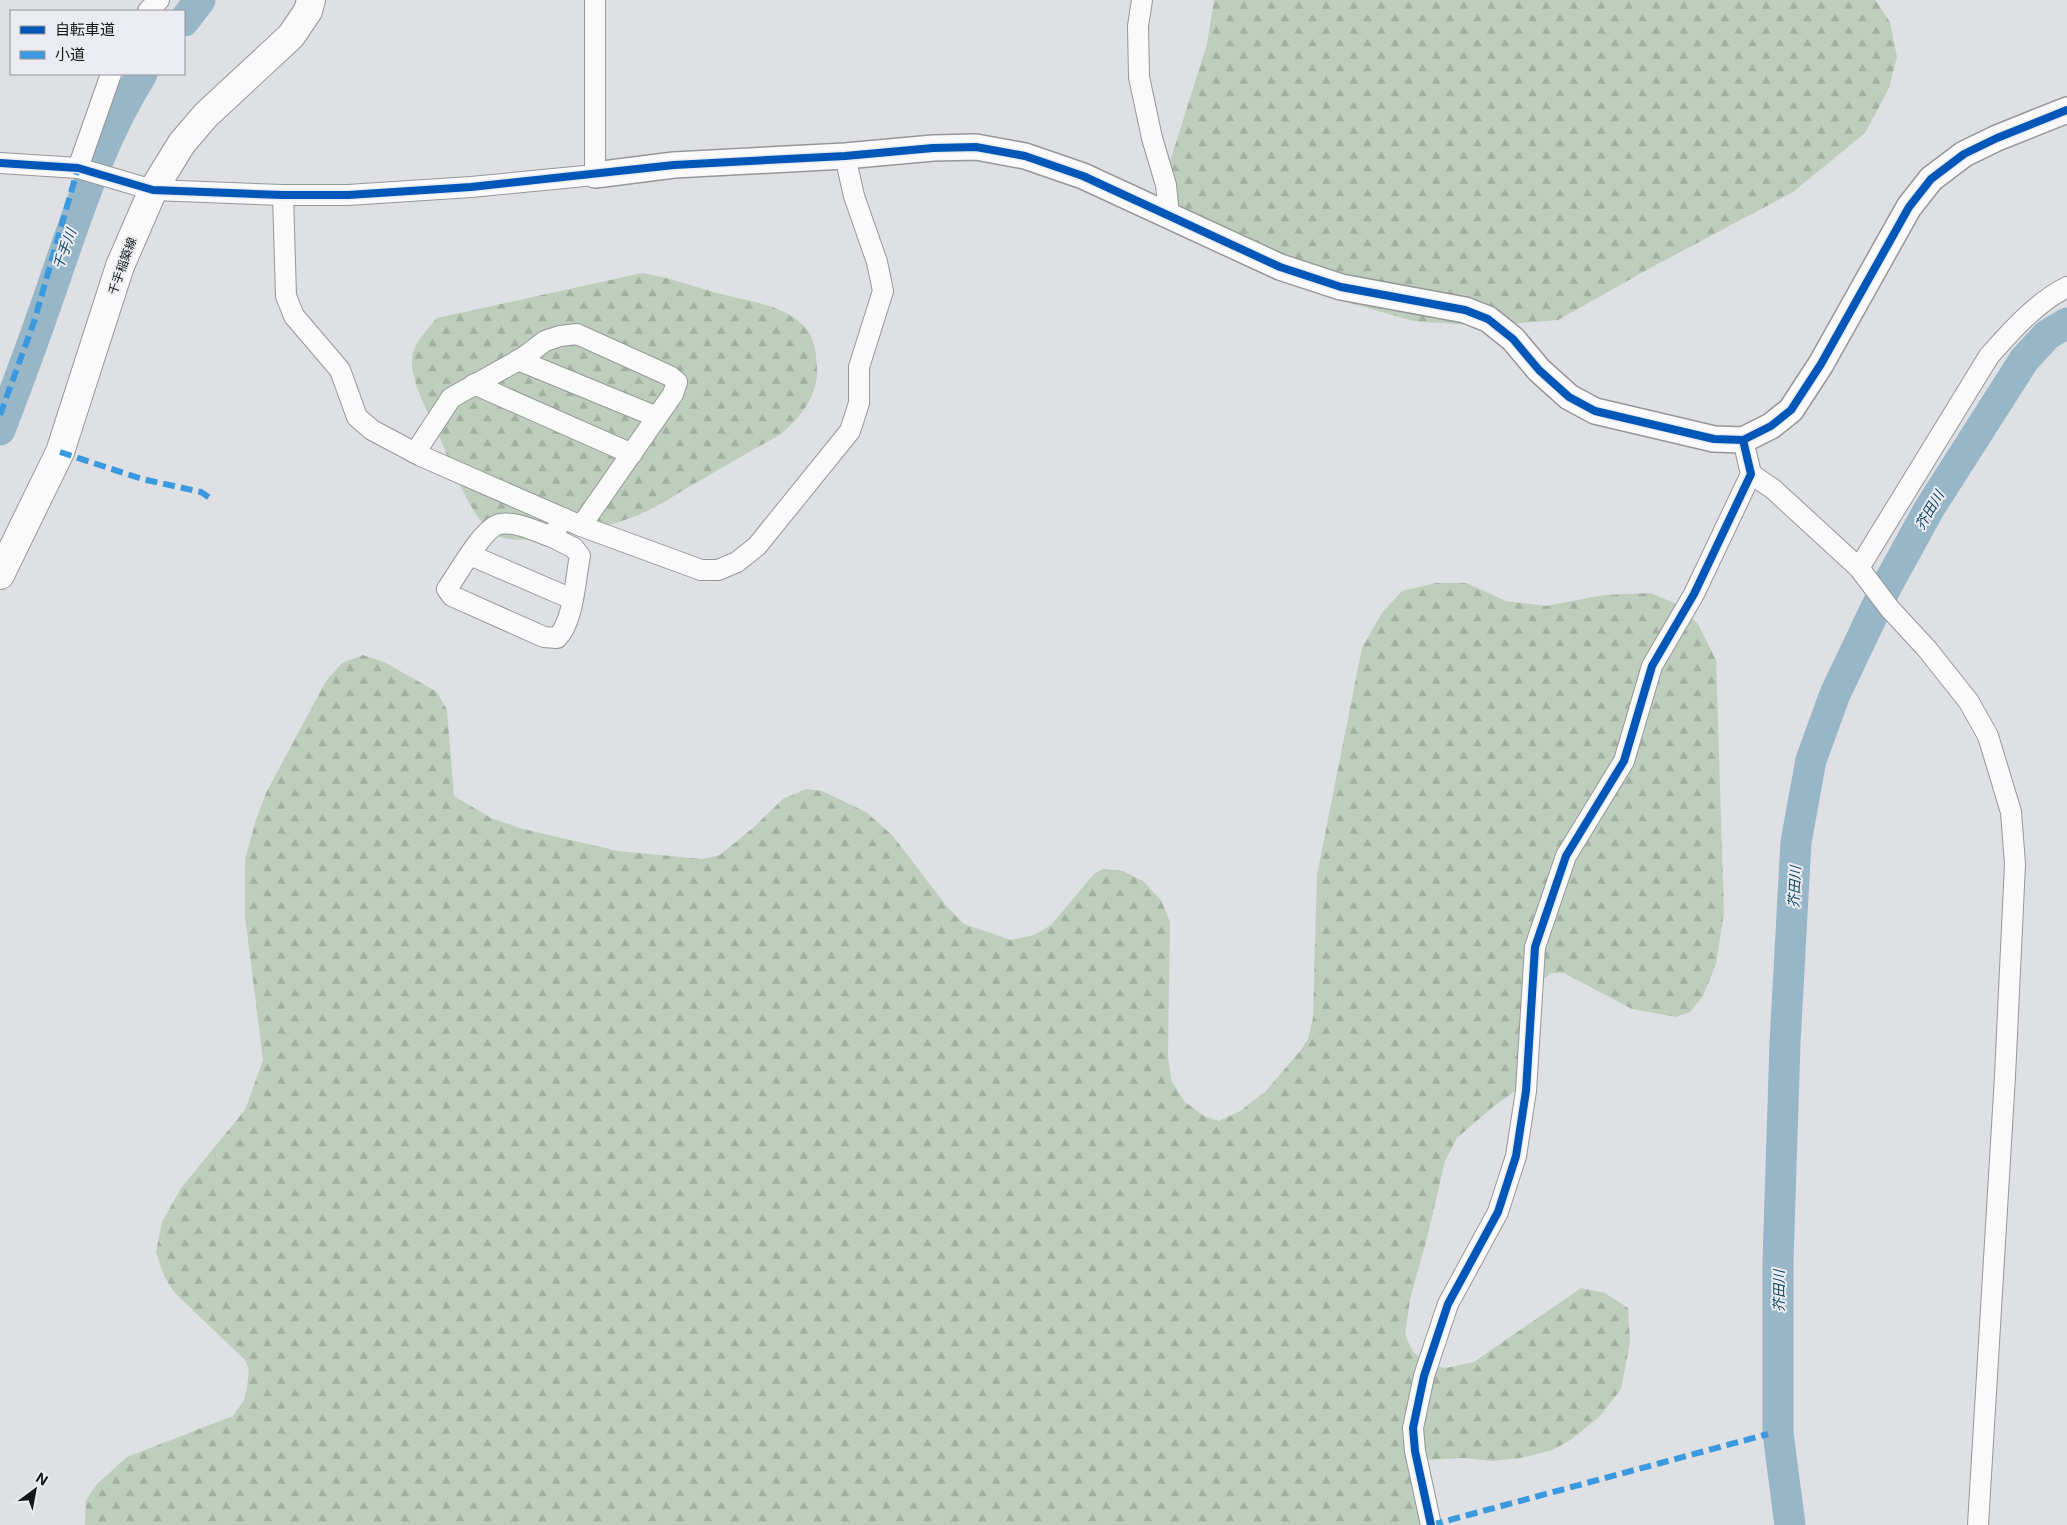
<svg xmlns="http://www.w3.org/2000/svg" width="2067" height="1525" font-family="Inter,'Noto Sans JP',sans-serif">
  <style>
    .forest { fill: url(#forest-firs) }
    .lines { fill: none; stroke-linecap: round; stroke-linejoin: round }
    .river { stroke: #97b6c8; stroke-width: 31 }
    .minor-casing { stroke: #969799; stroke-width: 22 }
    .tertiary-casing { stroke: #969799; stroke-width: 28 }
    .secondary-casing { stroke: #969799; stroke-width: 30 }
    .minor { stroke: #fafafb; stroke-width: 20 }
    .tertiary { stroke: #fafafb; stroke-width: 25 }
    .secondary { stroke: #fafafb; stroke-width: 28 }
    .quiet { stroke: #3b9adf; stroke-width: 6; stroke-dasharray: 12 6; stroke-linecap: butt }
    .cycleway-casing { stroke: #eaecf1; stroke-width: 11 }
    .cycleway { stroke: #0057b8; stroke-width: 8 }
    .labels { text-anchor: middle; dominant-baseline: central; stroke-width: 4; stroke-linejoin: round; paint-order: stroke }
    .street-label { font-size: 12px; fill: #151617; stroke: #eaecf1 }
    .water-label { font-size: 14px; font-style: italic; fill: #0f4862; stroke: #eaecf1 }
  </style>
  <defs>
    <pattern id="forest-firs" width="22" height="20" patternUnits="userSpaceOnUse" patternTransform="scale(1.25)"><rect width="22" height="20" fill="#becebc"/><path d="M5 1l3.5 6h-7zM16 11l3.5 6h-7z" fill="#a2b0a1"/></pattern>
  </defs>
  <rect width="100%" height="100%" fill="#dee0e3"/>
  <g class="forest">
    <polygon points="1214,0 1875,0 1890,22 1897,57 1889,88 1865,133 1793,192 1654,266 1558,320 1485,326 1413,321 1329,297 1248,255 1181,212 1168,168 1207,44"/>
    <path d="M 642,273 C 668,277 692,286 717,293 C 745,301 781,303 804,326 C 814,336 816,352 817,366 C 819,393 803,415 783,432 C 776,438 766,442 758,447 C 740,457 723,467 706,477 C 684,489 662,505 638,515 C 606,528 535,547 500,537 C 475,531 448,457 438,433 C 428,413 407,375 413,353 C 416,340 429,328 437,318 Z"/>
    <polygon points="1436,583 1466,583 1506,601 1546,606 1604,595 1651,593 1676,604 1698,624 1716,660 1724,913 1716,964 1703,996 1690,1012 1676,1017 1632,1009 1564,973 1551,973 1538,984 1535,1006 1540,1039 1535,1068 1518,1089 1494,1106 1457,1138 1445,1161 1427,1238 1410,1299 1405,1335 1413,1352 1429,1365 1446,1368 1474,1362 1581,1288 1605,1293 1628,1308 1630,1342 1621,1389 1600,1416 1572,1439 1553,1450 1521,1458 1492,1461 1464,1458 1420,1460 1432,1512 1445,1525 85,1525 86,1500 97,1484 127,1457 233,1416 244,1400 247,1387 249,1370 245,1360 174,1292 164,1276 156,1252 162,1222 181,1188 245,1110 263,1060 245,916 245,859 256,820 266,793 326,681 342,663 363,655 386,663 437,692 447,710 454,796 491,818 523,829 618,851 702,859 720,855 754,827 783,799 806,789 822,791 866,812 893,836 948,908 964,924 1011,940 1034,935 1051,925 1094,874 1103,869 1123,871 1143,881 1161,900 1170,922 1168,1054 1171,1080 1185,1102 1204,1116 1219,1121 1240,1111 1265,1092 1301,1050 1308,1039 1313,1018 1317,875 1362,648 1382,613 1402,591"/>
  </g>
  <g class="lines">
    <g class="river">
      <polyline points="184,21 200,0"/>
      <path d="M 0,430 C 20,378 39,326 57,273 C 81,204 103,136 142,74"/>
      <polyline points="1790,1525 1778,1433 1778,1261 1785,1043 1796,842 1811,760 1835,694 1884,591 1929,509 2024,360 2047,335 2067,323"/>
    </g>
    <g class="minor-casing">
      <g id="minor">
        <polyline points="1142,0 1138,26 1139,77 1152,138 1166,185 1169,215"/>
        <polyline points="148,11 159,0"/>
        <polyline points="0,163 78,168 153,190 283,195 348,195 471,187 595,175 595,0"/>
        <polyline points="78,168 111,74"/>
        <polyline points="283,195 286,296 294,316 340,370 357,417 372,430 421,456 581,526 701,570 718,570 737,562 757,546 850,431 859,403 859,367 883,291 877,262 854,196 845,156"/>
        <polyline points="518,360 657,417"/>
        <polyline points="474,384 632,454"/>
        <polyline points="415,453 451,398 524,357 545,341 560,336 577,334 670,376 677,382 673,394 581,526"/>
        <polyline points="1751,474 1773,489 1859,568 1890,609 1927,649 1969,702 1988,736 2011,812 2015,864 2005,1076 1978,1525"/>
        <path d="M 552,537 L 574,548 L 580,556 C 575,580 574,621 557,638 L 544,637 L 452,596 L 447,589 C 458,574 483,527 500,524 C 517,521 537,532 552,537 L 563,518"/>
        <polyline points="470,555 572,599"/>
        <path d="M 1859,568 L 1989,356 C 2012,330 2036,303 2067,287"/>
        <polyline points="1431,1525 1415,1451 1413,1428 1424,1376 1448,1304 1498,1212 1516,1156 1526,1091 1535,947 1566,856 1624,761 1652,666 1694,594 1751,474 1743,440"/>
      </g>
    </g>
    <g class="tertiary-casing">
      <polyline id="tertiary" points="595,175 674,165 845,156 933,148 976,147 1025,156 1083,176 1280,267 1341,287 1465,310 1488,319 1513,339 1539,370 1569,397 1595,411 1714,439 1743,440 1771,426 1791,410 1821,364 1909,207 1931,179 1964,154 1997,138 2067,110"/>
    </g>
    <g class="secondary-casing">
      <polyline id="secondary" points="0,575 60,452 120,266 153,190 182,143 206,115 291,36 308,11 311,0"/>
    </g>
    <use href="#minor" class="minor"/>
    <use href="#tertiary" class="tertiary"/>
    <use href="#secondary" class="secondary"/>
    <g class="quiet">
      <polyline points="0,415 34,322 78,168"/>
      <polyline points="60,452 142,479 201,492 210,498"/>
      <polyline points="1431,1525 1768,1434"/>
    </g>
    <g class="cycleway-casing">
      <g id="cycleway">
        <polyline points="0,163 78,168 153,190 283,195 348,195 471,187 674,165 845,156 933,148 976,147 1025,156 1083,176 1280,267 1341,287 1465,310 1488,319 1513,339 1539,370 1569,397 1595,411 1714,439 1743,440 1771,426 1791,410 1821,364 1909,207 1931,179 1964,154 1997,138 2067,110"/>
        <polyline points="1431,1525 1415,1451 1413,1428 1424,1376 1448,1304 1498,1212 1516,1156 1526,1091 1535,947 1566,856 1624,761 1652,666 1694,594 1751,474 1743,440"/>
      </g>
    </g>
    <use href="#cycleway" class="cycleway"/>
  </g>
  <g class="labels">
    <g class="street-label">
      <text transform="translate(122 266) rotate(-70)">千手稲築線</text>
    </g>
    <g class="water-label">
      <text transform="translate(64 249) rotate(-70)">千手川</text>
      <text transform="translate(1929 510) rotate(-59)">芥田川</text>
      <text transform="translate(1794 887) rotate(-87)">芥田川</text>
      <text transform="translate(1778 1291) rotate(-90)">芥田川</text>
    </g>
  </g>
  <rect x="10" y="10" width="175" height="65" fill="#eaecf1" stroke="#95969a"/>
  <rect x="20" y="26" width="25" height="8" fill="#0057b8" stroke="#95969a"/>
  <text x="55" y="35" font-size="15" fill="#151617">自転車道</text>
  <rect x="20" y="51" width="25" height="8" fill="#3b9adf" stroke="#95969a"/>
  <text x="55" y="60" font-size="15" fill="#151617">小道</text>
  <g transform="translate(35 1490) rotate(32)" stroke="#eaecf1" stroke-width="4" paint-order="stroke">
  <path d="M0-4L9 19L0 12L-9 19Z" fill="#151617"/>
  <text y="-8" font-size="14" font-weight="bold" text-anchor="middle" fill="#151617">N</text>
  </g>
</svg>
